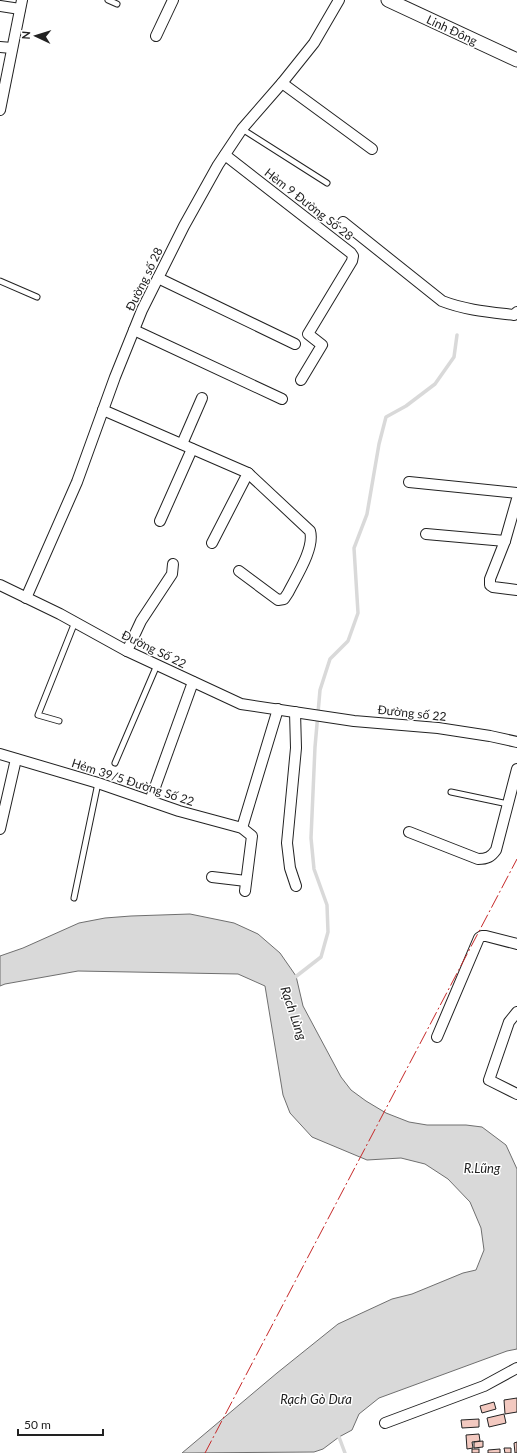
<svg xmlns="http://www.w3.org/2000/svg" width="517" height="1453" font-family="Lato,sans-serif">
  <style>
    .water { fill: #d9d9d9; stroke: #6f6f6f }
    .lines { fill: none; stroke-linecap: round; stroke-linejoin: round }
    .stream { stroke: #d9d9d9; stroke-width: 3.5 }
    .building { fill: #f3c9c0; stroke: #222 }
    .service-casing { stroke: #222; stroke-width: 7 }
    .minor-casing { stroke: #222; stroke-width: 12 }
    .tertiary-casing { stroke: #222; stroke-width: 15 }
    .service { stroke: #fff; stroke-width: 5 }
    .minor { stroke: #fff; stroke-width: 10 }
    .tertiary { stroke: #fff; stroke-width: 13 }
    .power { stroke: #c62828; stroke-width: 1; stroke-dasharray: 14 3 2 3; stroke-linecap: butt }
    .labels { text-anchor: middle; dominant-baseline: central; stroke-width: 3; stroke-linejoin: round; paint-order: stroke }
    .street-label { font-size: 12px; fill: #222; stroke: #fff }
    .water-label { font-size: 13px; font-style: italic; fill: #222; stroke: #fff }
  </style>
  <rect width="100%" height="100%" fill="#fff"/>
  <polygon class="water" points="190,914 234,923 258,934 280,953 296,976 303,1006 341,1077 351,1090 366,1101 386,1113 409,1122 427,1125 466,1125 482,1127 506,1145 517,1169 517,1349 507,1351 379,1398 359,1414 352,1430 339,1437 323,1449 314,1452 182,1453 277,1373 338,1324 392,1299 412,1294 463,1273 476,1270 484,1250 481,1228 470,1202 448,1179 425,1164 401,1158 367,1160 312,1137 290,1113 283,1095 265,986 238,974 78,971 5,984 0,986 0,956 23,948 79,923 105,918 131,916"/>
  <g class="lines">
    <g class="stream">
      <polyline points="294,978 321,957 328,932 327,905 314,869 311,838 315,747 320,690 330,659 348,641 358,613 354,548 367,514 379,444 386,417 406,406 435,384 454,357 457,335"/>
      <polyline points="339,1437 345,1453"/>
    </g>
  </g>
  <g class="building">
    <polygon points="517,1398 517,1412 505,1414 504,1400"/>
    <polygon points="494,1402 496,1409 482,1413 480,1406"/>
    <polygon points="504,1414 506,1423 489,1427 487,1418"/>
    <polygon points="479,1419 479,1427 462,1428 461,1420"/>
    <polygon points="479,1434 480,1441 472,1442 473,1448 467,1449 466,1435"/>
    <polygon points="483,1441 483,1447 474,1448 474,1442"/>
    <polygon points="517,1442 517,1453 515,1453 514,1443"/>
    <polygon points="504,1448 511,1448 511,1453 505,1453"/>
    <rect x="472" y="1449" width="7" height="4"/>
    <polygon points="500,1449 500,1453 488,1453 488,1450"/>
  </g>
  <g class="lines">
    <g class="service-casing">
      <g id="service">
        <polyline points="108,0 117,4"/>
        <polyline points="242,129 327,183"/>
        <polyline points="0,281 37,297"/>
        <polyline points="59,721 38,715 75,622"/>
        <polyline points="115,763 157,665"/>
        <polyline points="451,792 508,804"/>
        <polyline points="74,898 98,783"/>
      </g>
    </g>
    <g class="minor-casing">
      <g id="minor">
        <polyline points="0,6 20,9"/>
        <polyline points="156,36 173,0"/>
        <polyline points="0,47 12,48"/>
        <polyline points="282,83 372,149"/>
        <polyline points="0,110 22,0"/>
        <polyline points="225,155 351,253 353,256 352,261 308,334 322,345 301,380"/>
        <path d="M 343,222 L 442,301 C 465,310 489,312 514,315 L 517,312"/>
        <polyline points="158,278 295,344"/>
        <polyline points="134,330 282,399"/>
        <path d="M 103,410 L 248,473 L 310,531 C 315,548 296,577 288,593 L 284,599 L 278,600 L 239,571"/>
        <polyline points="182,444 202,398"/>
        <polyline points="409,482 517,493"/>
        <polyline points="517,499 505,541 490,579 490,585 493,587 517,590"/>
        <polyline points="160,521 192,449"/>
        <polyline points="426,534 505,541"/>
        <polyline points="212,543 248,473"/>
        <polyline points="0,585 60,614 127,651 241,704 354,721 438,728 490,736 517,742"/>
        <polyline points="26,598 77,482 115,377 142,310 184,226 218,165 242,129 282,83 314,43 339,0"/>
        <polyline points="127,651 141,621 172,574 173,564"/>
        <polyline points="295,712 296,748 287,843 290,868 296,886"/>
        <polyline points="0,754 98,783 179,811 242,828 252,836 245,891"/>
        <polyline points="150,801 193,682"/>
        <polyline points="242,828 278,709"/>
        <polyline points="0,829 16,759"/>
        <path d="M 409,832 L 478,859 C 487,859 491,857 496,850 L 517,769"/>
        <polyline points="212,877 246,881"/>
        <polyline points="517,1012 509,1022 489,1080 517,1094"/>
        <polyline points="437,1037 479,938 482,936 486,936 517,944"/>
        <polyline points="385,1423 484,1386 517,1368"/>
      </g>
    </g>
    <g class="tertiary-casing">
      <polyline id="tertiary" points="388,0 517,60"/>
    </g>
    <use href="#service" class="service"/>
    <use href="#minor" class="minor"/>
    <use href="#tertiary" class="tertiary"/>
    <polyline class="power" points="205,1453 517,859"/>
  </g>
  <g class="labels">
    <g class="street-label">
      <text transform="translate(452 30) rotate(25)">Linh Đông</text>
      <text transform="translate(309 204) rotate(38)">Hẻm 9 Đường Số 28</text>
      <text transform="translate(144 279) rotate(-64)">Đường số 28</text>
      <text transform="translate(154 649) rotate(26)">Đường Số 22</text>
      <text transform="translate(412 713) rotate(6)">Đường số 22</text>
      <text transform="translate(133 782) rotate(18)">Hẻm 39/5 Đường Số 22</text>
    </g>
    <g class="water-label">
      <text transform="translate(294 1013) rotate(71)">Rạch Lùng</text>
      <text x="482" y="1168">R.Lũng</text>
      <text x="316" y="1399">Rạch Gò Dưa</text>
    </g>
  </g>
  <g transform="translate(36 36) rotate(274)" stroke="#ffffff" stroke-width="3" paint-order="stroke">
  <path d="M0-3L7 15L0 10L-7 15Z" fill="#222222"/>
  <text y="-6" font-size="11" font-weight="bold" text-anchor="middle" fill="#222222">N</text>
  </g>
  <path d="M18 1429v6h85v-6" fill="none" stroke="#222222" stroke-width="2"/>
  <text x="24" y="1429" font-size="12" fill="#222222" stroke="#ffffff" stroke-width="3" paint-order="stroke">50 m</text>
</svg>
